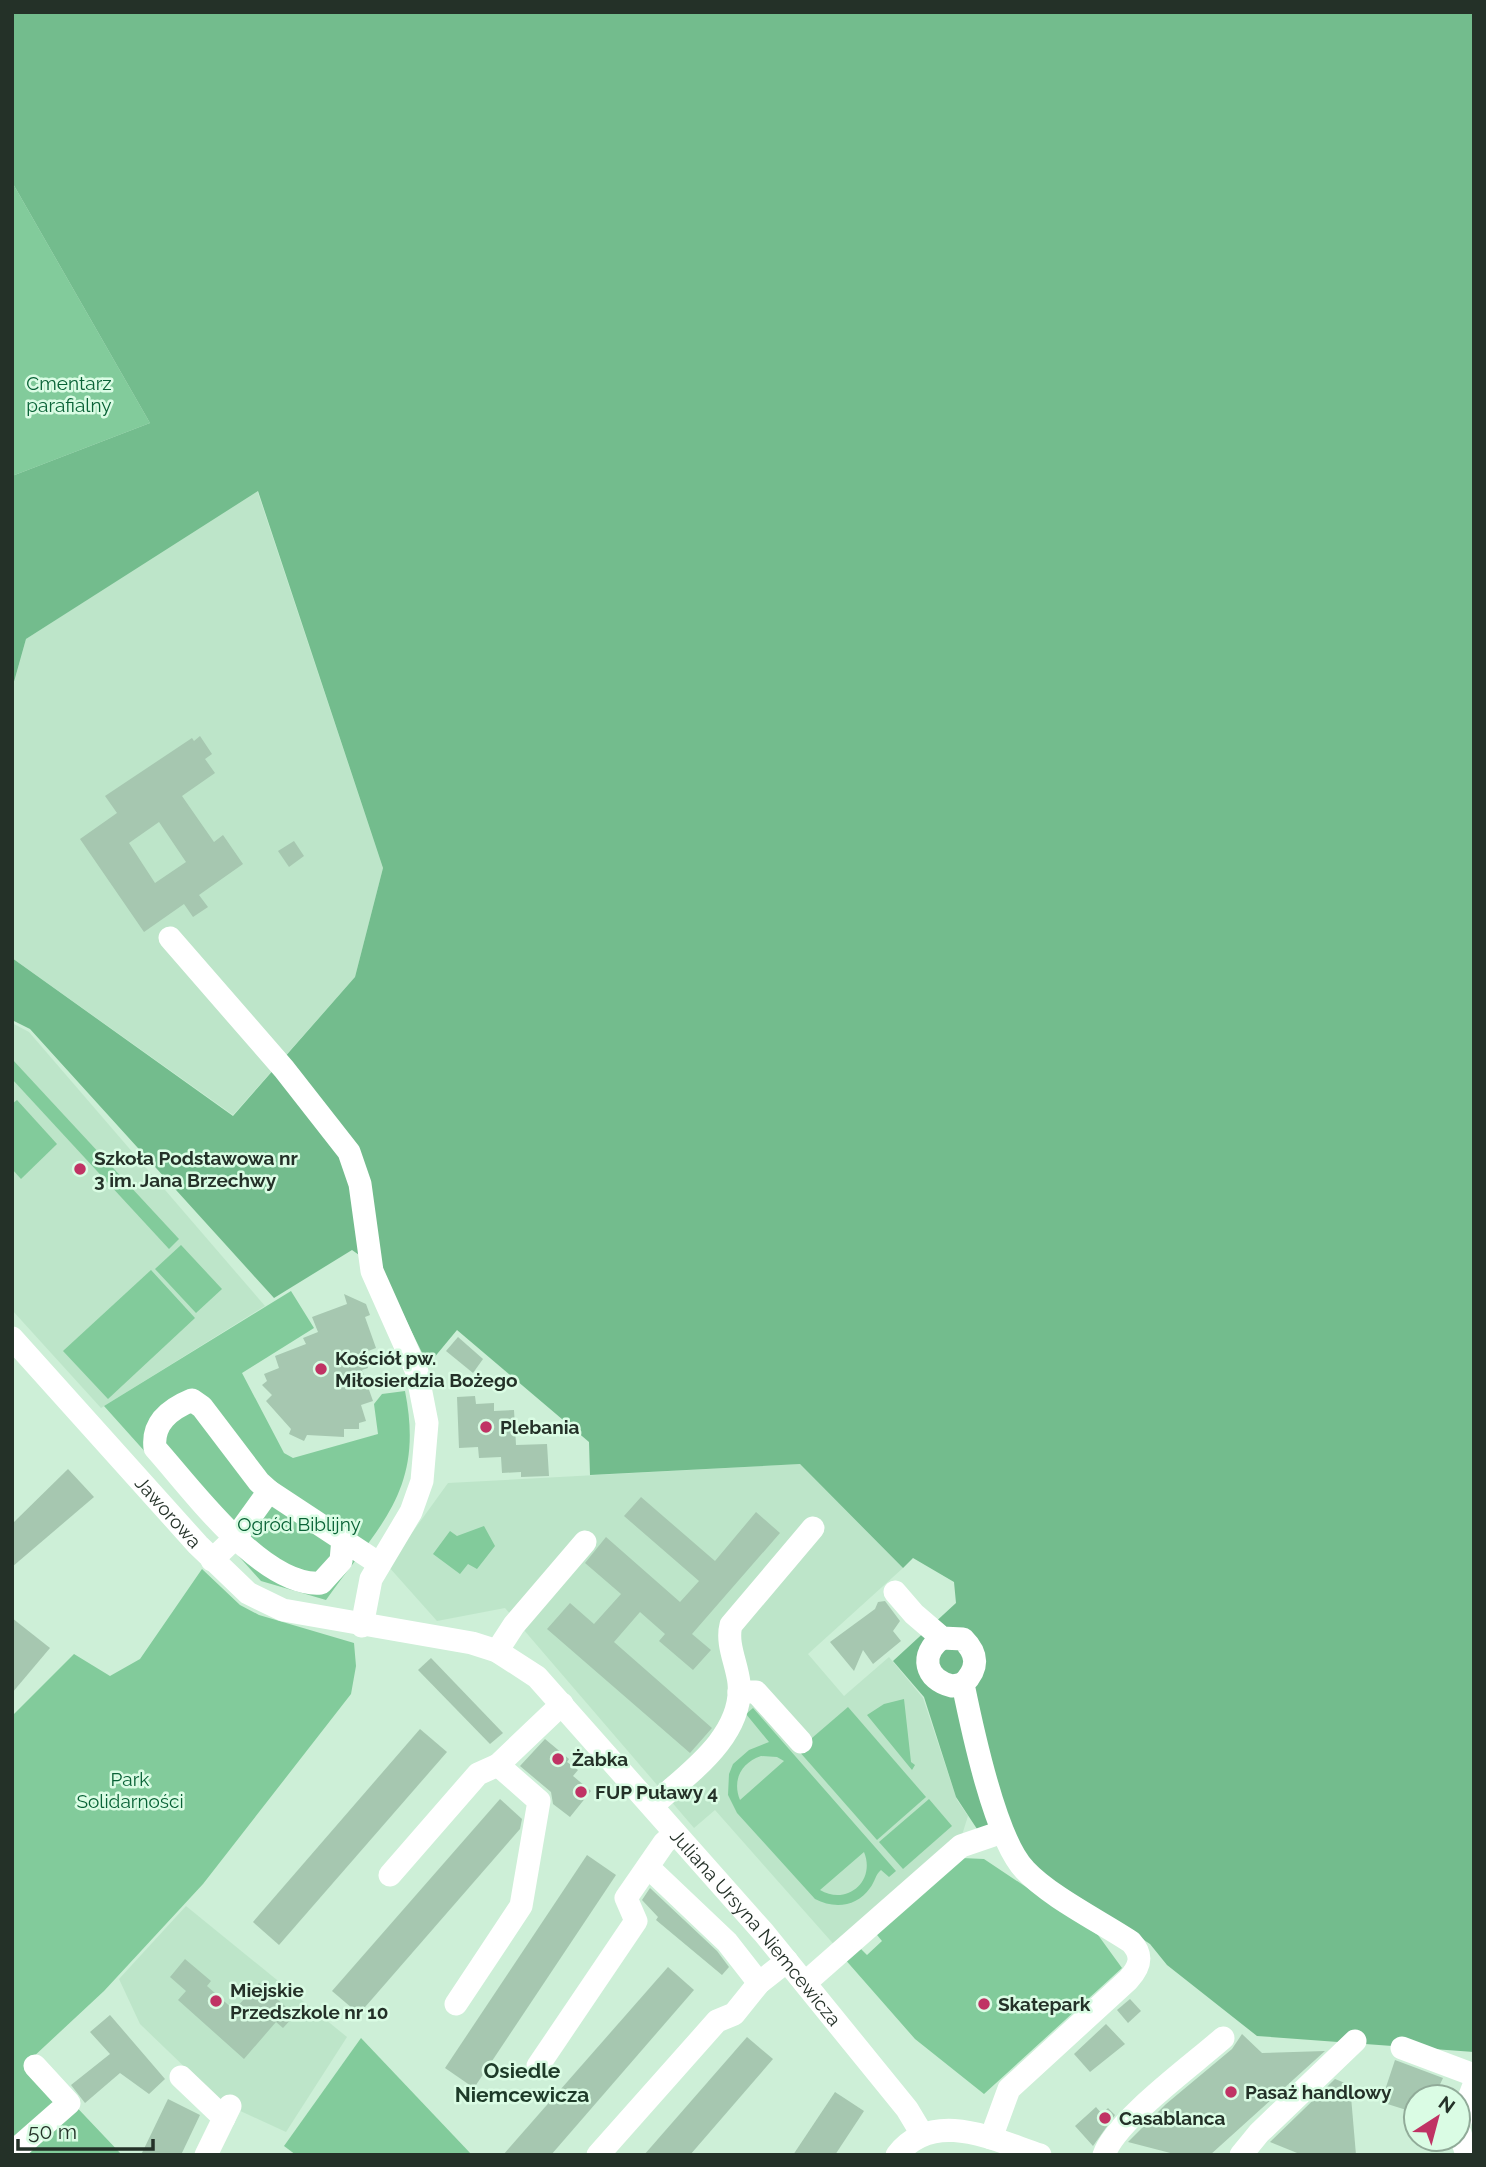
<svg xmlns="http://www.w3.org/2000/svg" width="1486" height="2167" font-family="Raleway,sans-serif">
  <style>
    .built { fill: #bde5c9 }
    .green { fill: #82cb9b; fill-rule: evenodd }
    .forest { fill: #73bc8d }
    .building { fill: #a6c7b0; fill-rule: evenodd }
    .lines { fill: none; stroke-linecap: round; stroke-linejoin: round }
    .minor { stroke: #fff; stroke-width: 23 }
    .poi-dot { fill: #c03364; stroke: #dafce4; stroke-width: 2.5 }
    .labels { text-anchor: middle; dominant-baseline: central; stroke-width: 5; stroke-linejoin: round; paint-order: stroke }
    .park-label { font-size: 19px; fill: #096236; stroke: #dafce4 }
    .poi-label { font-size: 19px; font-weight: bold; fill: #243128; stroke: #dafce4; text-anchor: start }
    .street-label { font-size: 19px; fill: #243128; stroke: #dafce4 }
    .neighbourhood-label { font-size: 21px; font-weight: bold; fill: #1e3b29; stroke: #dafce4 }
  </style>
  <rect width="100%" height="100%" fill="#cdefd7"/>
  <g class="built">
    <polygon points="257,490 383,868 355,977 233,1115 12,958 12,690 26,639"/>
    <polygon points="12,1023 29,1032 265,1306 101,1408 12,1310"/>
    <polygon points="800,1464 903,1568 808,1654 844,1696 889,1657 923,1698 957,1800 968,1816 961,1838 837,1948 715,1810 694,1828 505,1608 437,1621 388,1566 448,1483"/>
    <polygon points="186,1906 347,2037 286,2132 221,2102 140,2024 119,1979"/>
  </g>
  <g class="green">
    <polygon points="12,182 150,423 12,476"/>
    <polygon points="12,1059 179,1239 169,1249 12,1079"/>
    <polygon points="17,1100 57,1144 21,1179 12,1169 12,1104"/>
    <polygon points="181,1245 222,1289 196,1313 155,1269"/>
    <polygon points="151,1270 195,1318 108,1399 63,1351"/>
    <path d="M 291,1291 L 314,1328 L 242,1373 L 284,1453 L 293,1458 L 378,1434 L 374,1404 L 382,1394 L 405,1391 C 425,1491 379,1525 326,1600 L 261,1581 L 104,1406 Z"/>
    <polygon points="484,1526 495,1546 477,1569 468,1564 460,1574 433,1554 450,1531 457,1536"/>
    <polygon points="202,1569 240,1605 259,1615 354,1643 356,1666 351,1694 203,1884 104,1991 31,2059 122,2155 12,2155 12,1716 74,1654 110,1676 140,1659"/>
    <polygon points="904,1699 911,1762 915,1765 912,1770 867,1715 884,1704"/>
    <polygon points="848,1707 926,1797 877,1840 798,1750"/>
    <path d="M 753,1708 L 896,1871 L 889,1877 L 881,1870 C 875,1875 875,1882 870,1888 C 857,1907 834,1909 815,1899 L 737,1813 L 728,1795 L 729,1774 L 733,1764 L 749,1750 L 769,1742 L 746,1714 ZM 761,1756 L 777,1757 L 784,1761 L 740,1800 C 732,1780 741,1763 761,1756 ZM 864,1852 C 876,1881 847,1906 820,1890 Z"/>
    <polygon points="929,1799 952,1826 903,1869 879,1842"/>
    <polygon points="962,1858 984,1859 1098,1935 1122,1968 984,2094 915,2039 843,1957 861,1949 867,1955 882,1941 873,1930"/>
    <polygon points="361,2038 472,2155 296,2155 284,2146"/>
  </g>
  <polygon class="forest" points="12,12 1474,12 1474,2052 1257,2036 1167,1965 1150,1944 979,1832 956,1797 924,1697 893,1661 956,1603 954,1582 913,1558 903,1568 800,1464 590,1475 589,1442 457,1330 428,1365 382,1271 352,1250 274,1298 30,1029 12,1020 12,958 233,1116 355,977 383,868 258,491 26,639 12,689 12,476 150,423 12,182"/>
  <g class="building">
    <path d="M 200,736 L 212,754 L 205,759 L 215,773 L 182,796 L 214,842 L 223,835 L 243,864 L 199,895 L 208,907 L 193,917 L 184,904 L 144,932 L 80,839 L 117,813 L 105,796 L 192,738 L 194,741 ZM 159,822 L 186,862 L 155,883 L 129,843 Z"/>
    <polygon points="294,841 304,856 289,867 278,851"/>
    <polygon points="344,1294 366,1304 370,1315 365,1317 376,1348 363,1353 368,1368 362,1370 373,1401 361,1405 366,1421 359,1423 359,1429 344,1429 344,1437 307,1435 304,1441 289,1434 291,1429 266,1401 272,1395 262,1385 267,1381 264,1374 279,1368 275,1356 306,1344 303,1338 318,1332 312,1317 347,1304"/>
    <polygon points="458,1337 483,1359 473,1373 446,1351"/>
    <polygon points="475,1396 476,1404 494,1403 494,1411 514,1410 516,1445 547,1444 549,1476 521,1477 521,1472 502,1473 501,1457 479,1458 478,1447 459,1448 457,1397"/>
    <polygon points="68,1469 94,1497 12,1567 12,1524"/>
    <polygon points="641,1497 715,1561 756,1512 780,1533 692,1634 711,1650 693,1670 659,1641 665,1634 640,1612 614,1642 712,1728 690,1753 547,1629 570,1603 594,1624 621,1594 585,1563 606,1537 680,1602 699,1581 624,1516"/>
    <polygon points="885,1601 900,1621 893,1631 901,1641 873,1664 863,1650 854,1671 830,1642 875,1609 878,1602"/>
    <polygon points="12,1618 50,1648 12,1693"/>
    <polygon points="431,1658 503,1733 490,1744 418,1670"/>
    <polygon points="420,1729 447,1752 279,1945 253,1922"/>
    <polygon points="545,1739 569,1759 567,1762 578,1770 573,1776 591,1791 570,1817 553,1804 551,1792 520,1766"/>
    <polygon points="500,1799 522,1819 520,1829 359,2014 332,1991"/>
    <polygon points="587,1855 616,1875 474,2088 445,2068"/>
    <polygon points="650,1888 717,1951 729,1967 722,1975 656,1920 658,1917 642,1900"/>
    <polygon points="185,1959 211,1981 207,1986 234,2010 259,1983 295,2015 283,2028 276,2022 244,2059 178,2000 186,1991 170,1977"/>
    <polygon points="668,1967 694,1990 551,2155 503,2155"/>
    <polygon points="1130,1999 1141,2011 1128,2023 1117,2010"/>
    <polygon points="110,2015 165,2079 149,2094 120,2073 85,2103 71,2085 110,2054 90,2032"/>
    <polygon points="1106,2024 1125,2044 1090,2072 1074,2054"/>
    <polygon points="1242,2034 1262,2053 1325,2051 1210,2155 1178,2155 1128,2142 1166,2104 1232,2049"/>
    <polygon points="747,2037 773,2059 690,2155 644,2155"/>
    <polygon points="1395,2060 1443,2078 1434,2097 1416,2097 1416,2113 1381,2102"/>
    <polygon points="1335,2079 1350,2085 1356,2155 1302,2155 1270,2142"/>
    <polygon points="835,2092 864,2111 835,2155 793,2155"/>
    <polygon points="168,2099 200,2115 181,2155 141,2155"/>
    <polygon points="1096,2107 1102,2114 1108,2108 1115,2115 1093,2146 1075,2126"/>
  </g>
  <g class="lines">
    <g class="minor">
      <polyline points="170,938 284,1069 349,1152 360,1184 372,1271 417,1372 427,1423 422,1481 411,1512 371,1579 362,1626"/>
      <path id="s1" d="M 12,1338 L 198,1545 L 248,1593 L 283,1610 L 472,1643 L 497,1651 L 537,1677 L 764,1933 L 907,2109 L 922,2134"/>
      <path d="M 343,1538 L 341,1561 L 321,1583 C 263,1588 192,1489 155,1448 C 152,1423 170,1409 192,1400 L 202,1407 L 259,1482 L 269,1491 L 378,1563"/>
      <polyline points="212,1560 236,1537 269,1491"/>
      <path d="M 895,1592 L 914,1614 L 942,1638 L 963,1639 C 978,1654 979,1668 963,1684 C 972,1728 995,1839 1025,1870 C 1049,1896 1101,1922 1131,1942 C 1144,1956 1140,1967 1128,1980 L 1009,2089 L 991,2138"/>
      <path d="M 942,1638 C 919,1654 925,1680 952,1686 L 963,1684"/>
      <polyline points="497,1651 514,1625 585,1542"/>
      <polyline points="739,1692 756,1692 801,1742"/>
      <path d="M 652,1806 C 686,1775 744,1737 739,1683 C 737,1664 726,1644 731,1625 L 813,1528"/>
      <polyline points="648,1867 727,1942 759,1983"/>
      <polyline points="390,1875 478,1774 498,1765 562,1704"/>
      <polyline points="805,1983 961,1846 1002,1832"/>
      <polyline points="456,2004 521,1906 539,1801 498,1765"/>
      <polyline points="1402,2048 1474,2075"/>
      <polyline points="538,2066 636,1921 626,1898 664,1843 675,1833"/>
      <polyline points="181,2077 224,2118"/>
      <polyline points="12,2153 69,2103 35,2066"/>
      <polyline points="206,2155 230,2106"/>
      <polyline points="598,2155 717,2021 734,2014 759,1983 787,1961"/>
      <path d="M 897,2155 C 934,2108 994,2140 1040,2155"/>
      <path d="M 1104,2155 C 1115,2121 1194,2064 1223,2038"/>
      <polyline points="1241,2155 1259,2133 1355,2041"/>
      <polyline points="1467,2155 1458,2127 1474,2085"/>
    </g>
  </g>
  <g class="poi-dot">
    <circle cx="80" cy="1169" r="7"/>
    <circle cx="321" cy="1369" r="7"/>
    <circle cx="486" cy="1427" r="7"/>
    <circle cx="558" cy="1759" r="7"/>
    <circle cx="581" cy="1792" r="7"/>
    <circle cx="216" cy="2001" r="7"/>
    <circle cx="984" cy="2004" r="7"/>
    <circle cx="1231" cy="2092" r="7"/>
    <circle cx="1105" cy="2118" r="7"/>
  </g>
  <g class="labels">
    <g class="park-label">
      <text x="69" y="383">Cmentarz<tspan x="69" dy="22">parafialny</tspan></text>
      <text x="299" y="1524">Ogród Biblijny</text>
      <text x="130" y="1779">Park<tspan x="130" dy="22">Solidarności</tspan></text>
    </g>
    <g class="poi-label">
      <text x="94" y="1158">Szkoła Podstawowa nr<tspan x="94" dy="22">3 im. Jana Brzechwy</tspan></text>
      <text x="335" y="1358">Kościół pw.<tspan x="335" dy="22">Miłosierdzia Bożego</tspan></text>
      <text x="500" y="1427">Plebania</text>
      <text x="572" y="1759">Żabka</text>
      <text x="595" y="1792">FUP Puławy 4</text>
      <text x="230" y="1990">Miejskie<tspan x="230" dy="22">Przedszkole nr 10</tspan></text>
      <text x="998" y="2004">Skatepark</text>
      <text x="1245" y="2092">Pasaż handlowy</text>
      <text x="1119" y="2118">Casablanca</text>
    </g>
    <g class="street-label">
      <text stroke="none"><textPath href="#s1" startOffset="234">Jaworowa</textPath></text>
      <text stroke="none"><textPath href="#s1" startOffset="985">Juliana Ursyna Niemcewicza</textPath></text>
    </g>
    <g class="neighbourhood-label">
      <text x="522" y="2070">Osiedle<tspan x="522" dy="24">Niemcewicza</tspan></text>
    </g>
  </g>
  <rect width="1486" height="2167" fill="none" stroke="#243128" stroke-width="28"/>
  <g transform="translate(1437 2118) rotate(36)"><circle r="33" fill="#dafce4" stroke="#91ab99" stroke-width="2"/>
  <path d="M0-5L12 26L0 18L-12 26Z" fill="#c03364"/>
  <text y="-10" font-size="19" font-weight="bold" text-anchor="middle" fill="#243128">N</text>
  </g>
  <path d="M18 2139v10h135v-10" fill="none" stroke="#243128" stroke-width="3.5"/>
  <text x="28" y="2139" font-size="21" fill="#243128" stroke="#dafce4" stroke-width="5" paint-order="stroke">50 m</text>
</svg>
